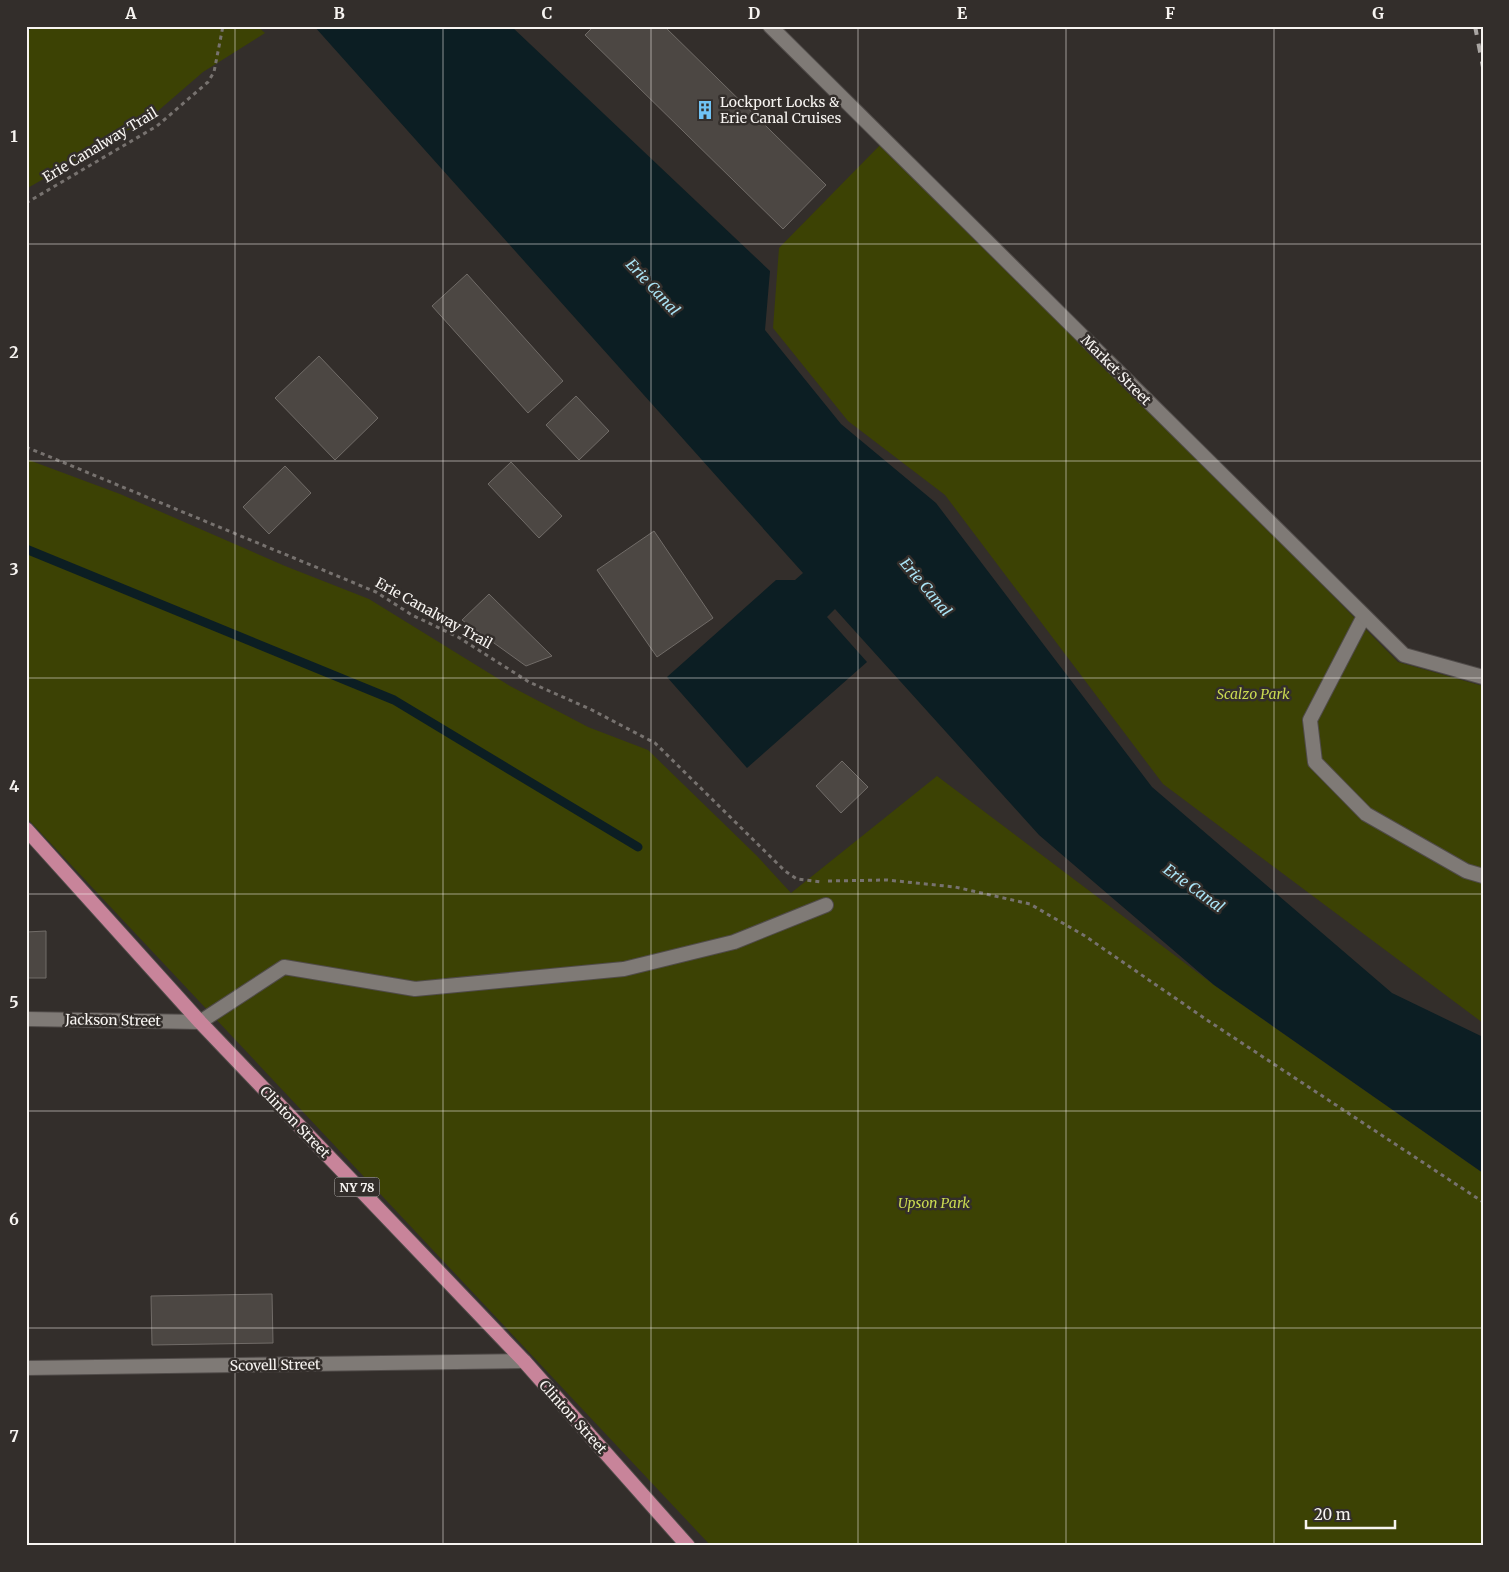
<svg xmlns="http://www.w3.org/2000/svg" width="1509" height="1572" font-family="Merriweather,serif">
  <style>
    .green { fill: #3c4204 }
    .water { fill: #0c1e23 }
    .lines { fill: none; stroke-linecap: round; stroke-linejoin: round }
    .stream { stroke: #0c1e23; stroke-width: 9 }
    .building { fill: #4c4743; stroke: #716c68 }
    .service-casing { stroke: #504b49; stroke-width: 16 }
    .minor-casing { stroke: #504b49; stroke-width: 16 }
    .tertiary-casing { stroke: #504b49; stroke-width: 16 }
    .primary-casing { stroke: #504b49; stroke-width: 16 }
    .path { stroke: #77726f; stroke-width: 3; stroke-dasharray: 4 4; stroke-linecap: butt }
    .service { stroke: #7f7a76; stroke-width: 14 }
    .minor { stroke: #7f7a76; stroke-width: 14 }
    .tertiary { stroke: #7f7a76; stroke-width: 14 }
    .primary { stroke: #c8849a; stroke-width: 14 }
    .rail { stroke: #a9a5a2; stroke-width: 4; stroke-dasharray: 9 9; stroke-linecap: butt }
    .grid { fill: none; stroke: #f7f4f1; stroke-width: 1; stroke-opacity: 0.55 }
    .labels { text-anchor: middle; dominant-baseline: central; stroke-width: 5; stroke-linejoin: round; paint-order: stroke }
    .shield { fill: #332e2b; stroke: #bcb9b6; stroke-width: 1 }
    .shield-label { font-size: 12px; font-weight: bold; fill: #f7f4f1 }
    .poi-label { font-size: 14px; fill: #f7f4f1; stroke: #332e2b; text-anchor: start }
    .street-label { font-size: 14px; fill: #f7f4f1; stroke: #332e2b }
    .park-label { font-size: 14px; font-style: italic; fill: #c9d951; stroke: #332e2b }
    .water-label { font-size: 15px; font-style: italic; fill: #abe4f6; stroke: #332e2b }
    .neatline { fill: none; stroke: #f7f4f1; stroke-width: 2 }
    .grid-label { font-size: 16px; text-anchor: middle; font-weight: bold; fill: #f7f4f1 }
  </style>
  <rect width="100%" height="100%" fill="#332e2b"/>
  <g class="green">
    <polygon points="26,26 257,26 265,33 203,72 151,117 26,189"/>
    <polygon points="885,140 1398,662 1483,686 1483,1023 1163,784 945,495 848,421 773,328 779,248"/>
    <polygon points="26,459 120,494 285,566 369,599 510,686 588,727 648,750 757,856 791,893 937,776 1214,985 1483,1173 1483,1546 711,1546 26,817"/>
  </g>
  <polygon class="water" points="314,26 511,26 770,271 765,330 841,424 936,503 1152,787 1392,993 1483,1037 1483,1173 1214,985 1039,835 835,609 827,617 867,662 747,768 667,677 776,580 795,580 803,573"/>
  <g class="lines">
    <g class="stream">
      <polyline points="26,27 27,26"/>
      <polyline points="26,549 394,700 638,847"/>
    </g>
  </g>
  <g class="building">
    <polygon points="594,26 664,26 826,185 783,229 585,35"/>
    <polygon points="467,274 563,381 528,413 432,306"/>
    <polygon points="319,356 378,418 335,460 275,398"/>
    <polygon points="576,396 609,431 579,460 546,425"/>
    <polygon points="511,462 562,516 539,538 488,484"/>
    <polygon points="285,466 311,493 269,534 243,507"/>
    <polygon points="654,531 713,618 657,657 597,570"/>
    <polygon points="489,594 552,656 526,666 462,620"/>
    <polygon points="842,761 868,787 841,813 816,786"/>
    <polygon points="46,931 46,978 26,978 26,932"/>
    <polygon points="272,1294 273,1343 152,1345 151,1296"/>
  </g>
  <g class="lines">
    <g class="service-casing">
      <g id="service">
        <polyline points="1364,616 1310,720 1315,762 1366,814 1466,871 1483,876"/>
        <polyline points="200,1022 284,967 415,989 624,969 734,942 826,905"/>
      </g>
    </g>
    <g class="minor-casing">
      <g id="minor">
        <polyline points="26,1019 200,1022"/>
        <polyline points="26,1368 524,1361"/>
      </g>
    </g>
    <g class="tertiary-casing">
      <polyline id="tertiary" points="770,26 1404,655 1483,677"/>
    </g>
    <g class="primary-casing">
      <polyline id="primary" points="26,829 200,1022 524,1361 688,1546"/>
    </g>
    <g class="path">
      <polyline points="26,203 157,126 208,82 214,72 223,26"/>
      <polyline points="26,447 376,592 412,615 458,637 529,682 592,710 655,743 785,871 797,879 821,882"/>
      <polyline points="828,881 887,880 955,887 1030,904 1085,936 1207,1020 1483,1202"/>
    </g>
    <use href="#service" class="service"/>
    <use href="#minor" class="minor"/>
    <use href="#tertiary" class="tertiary"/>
    <use href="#primary" class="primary"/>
    <polyline class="rail" points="1475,26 1483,67"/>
  </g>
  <path class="grid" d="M 235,26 L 235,1546M 443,26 L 443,1546M 651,26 L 651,1546M 858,26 L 858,1546M 1066,26 L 1066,1546M 1274,26 L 1274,1546M 26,244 L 1483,244M 26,461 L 1483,461M 26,678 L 1483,678M 26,894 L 1483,894M 26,1111 L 1483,1111M 26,1328 L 1483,1328"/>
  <defs>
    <g id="building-bare" transform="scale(1.5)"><path d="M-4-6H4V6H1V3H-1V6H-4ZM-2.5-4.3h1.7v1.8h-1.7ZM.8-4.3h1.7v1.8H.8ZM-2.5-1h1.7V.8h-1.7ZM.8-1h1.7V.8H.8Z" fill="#6fc2f4" stroke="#332e2b" stroke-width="2.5" paint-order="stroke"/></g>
  </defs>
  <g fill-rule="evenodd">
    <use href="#building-bare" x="705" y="110"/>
  </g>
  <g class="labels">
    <rect class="shield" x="334.5" y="1177.5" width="45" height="19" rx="4"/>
    <g class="shield-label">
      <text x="357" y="1187">NY 78</text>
    </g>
    <g class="poi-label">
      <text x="720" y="102">Lockport Locks &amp;<tspan x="720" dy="16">Erie Canal Cruises</tspan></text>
    </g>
    <g class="street-label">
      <text transform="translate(100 145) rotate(-31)">Erie Canalway Trail</text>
      <text transform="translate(1116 370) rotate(45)">Market Street</text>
      <text transform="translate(434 613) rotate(29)">Erie Canalway Trail</text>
      <text transform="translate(113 1020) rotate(1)">Jackson Street</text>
      <text transform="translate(295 1122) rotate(46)">Clinton Street</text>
      <text transform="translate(275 1365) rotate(-1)">Scovell Street</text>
      <text transform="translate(573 1417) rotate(48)">Clinton Street</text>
    </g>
    <g class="park-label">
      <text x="1253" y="694">Scalzo Park</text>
      <text x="934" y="1203">Upson Park</text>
    </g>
    <g class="water-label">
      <text transform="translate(653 287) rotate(47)">Erie Canal</text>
      <text transform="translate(926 587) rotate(50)">Erie Canal</text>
      <text transform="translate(1194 888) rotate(36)">Erie Canal</text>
    </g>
  </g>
  <rect width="1509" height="1572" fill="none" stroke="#332e2b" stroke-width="55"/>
  <path d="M1306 1520v8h89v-8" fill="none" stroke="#f7f4f1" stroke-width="2.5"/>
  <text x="1314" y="1520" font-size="15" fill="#f7f4f1" stroke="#332e2b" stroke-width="4" paint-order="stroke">20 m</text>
  <rect x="28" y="28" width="1454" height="1516" class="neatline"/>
  <g class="grid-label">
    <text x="131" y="19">A</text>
    <text x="339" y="19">B</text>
    <text x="547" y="19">C</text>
    <text x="754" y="19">D</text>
    <text x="962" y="19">E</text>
    <text x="1170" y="19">F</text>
    <text x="1378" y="19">G</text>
    <text x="14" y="142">1</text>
    <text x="14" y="358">2</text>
    <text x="14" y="575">3</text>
    <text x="14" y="792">4</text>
    <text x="14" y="1008">5</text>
    <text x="14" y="1225">6</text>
    <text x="14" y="1442">7</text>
  </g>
</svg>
